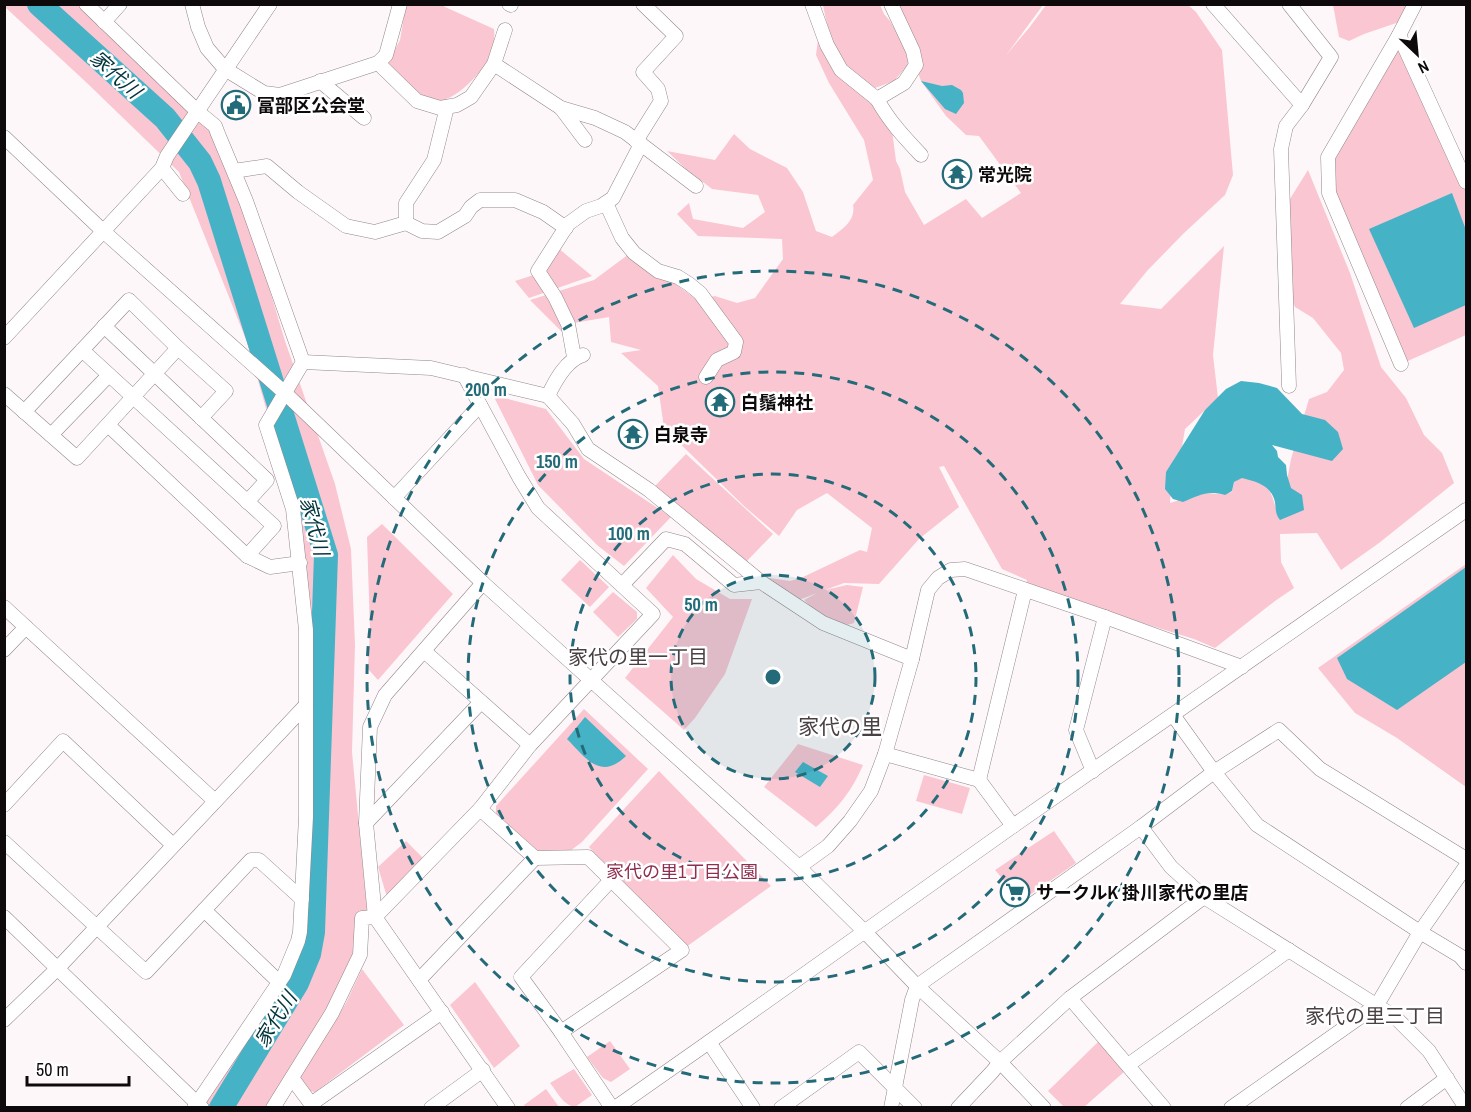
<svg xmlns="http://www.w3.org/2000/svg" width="1471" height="1112" font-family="'Archivo Narrow','Noto Sans JP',sans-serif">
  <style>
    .green { fill: #fac6d2 }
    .water { fill: #46b2c6 }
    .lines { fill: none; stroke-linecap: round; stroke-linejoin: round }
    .river { stroke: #46b2c6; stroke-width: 24 }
    .minor-casing { stroke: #918789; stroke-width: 15 }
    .minor { stroke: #fff; stroke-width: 14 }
    .ring { fill: none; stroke: #246b79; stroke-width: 3; stroke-dasharray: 10 8 }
    .labels { text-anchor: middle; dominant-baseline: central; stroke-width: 5; stroke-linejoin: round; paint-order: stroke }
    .poi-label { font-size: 18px; font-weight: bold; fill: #0e0a0b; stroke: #fff; text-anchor: start }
    .park-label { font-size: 18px; fill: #8e2f51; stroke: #fff }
    .water-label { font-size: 20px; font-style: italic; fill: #00333b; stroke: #fff }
    .neighbourhood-label { font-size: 20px; fill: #494042; stroke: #fff }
    .quarter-label { font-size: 21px; fill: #494042; stroke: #fff }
    .centre { fill: #246b79; stroke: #fff; stroke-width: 3 }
    .ring-label { font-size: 18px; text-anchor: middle; font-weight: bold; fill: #246b79; stroke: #fff; stroke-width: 5; stroke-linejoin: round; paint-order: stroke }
  </style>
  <rect width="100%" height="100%" fill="#fef7f9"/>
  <g class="green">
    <polygon points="4,5 83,5 218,134 234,171 285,341 335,484 351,549 355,645 352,752 367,909 355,965 272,1107 202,1107 284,975 300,932 299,524 247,342 179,172 88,84 5,7"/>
    <path d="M 406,5 L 443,5 L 445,7 L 494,29 C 495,37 494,48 490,56 C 483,72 454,103 435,101 C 418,98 400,74 388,63 L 400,40 Z"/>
    <path d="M 823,5 L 880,5 L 884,14 L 890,21 L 905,47 L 909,59 L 907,66 L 894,81 L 875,88 C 866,82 855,76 848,68 C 833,51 827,26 823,5 Z"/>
    <path d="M 894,5 L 1043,5 L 1007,54 L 1029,28 L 1046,5 L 1188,5 L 1196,12 L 1222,50 L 1233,175 L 1225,195 L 1183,234 L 1147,271 L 1120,304 L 1161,309 L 1224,246 L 1213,355 L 1218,398 L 1185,429 L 1182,447 L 1173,461 L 1170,503 L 1202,493 L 1221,494 L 1232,492 L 1234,482 L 1242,477 C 1248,479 1256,480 1262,483 C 1274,490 1274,508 1280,519 L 1291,459 L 1309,399 L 1327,392 L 1344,370 L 1341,353 L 1313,318 L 1295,307 L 1286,284 L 1283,210 L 1308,170 L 1350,273 L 1381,367 L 1406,398 L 1424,435 L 1442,453 L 1454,483 L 1379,543 L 1341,570 L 1317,533 L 1280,534 L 1281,562 L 1294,588 L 1275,601 L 1215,648 L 1194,639 L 1104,611 L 1025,590 L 1027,580 L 1002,569 L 944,466 L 939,467 L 959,507 L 919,539 L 879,584 L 844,583 L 825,590 L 847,585 L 863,587 L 854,623 C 852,624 845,625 844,625 C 830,624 813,609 804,600 L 817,593 L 799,600 L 763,577 L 790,581 L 801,578 L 860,550 L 867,552 L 872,528 L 827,493 L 797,510 L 779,536 L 744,506 L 664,428 L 658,386 L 621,353 L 641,350 L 611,342 L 609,317 L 568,324 L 566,336 L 530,300 L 594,280 L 629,254 L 636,263 L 646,262 L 697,300 L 715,296 L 737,303 L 755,298 L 783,259 L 782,239 L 698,236 L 677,214 L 689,203 L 693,219 L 743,228 L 765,212 L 758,195 L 712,189 L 686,169 L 667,151 L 715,160 L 734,134 L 750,149 L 787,168 L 803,192 L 816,231 L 832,237 C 843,229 856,220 853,205 L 873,180 L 864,140 L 829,83 L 816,55 L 818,40 L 833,67 L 872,94 L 892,130 L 896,161 L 900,169 L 905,192 L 924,225 L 966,199 L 982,218 L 1021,193 L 979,136 L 966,135 L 946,116 L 921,81 Z"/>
    <polygon points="1333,5 1415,5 1408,19 1364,34 1349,41 1339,37"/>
    <polygon points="1402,42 1466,187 1466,335 1401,364 1329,193 1328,157"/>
    <polygon points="558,248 592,276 529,298 515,281 540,273"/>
    <polygon points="493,395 546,409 584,459 671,517 624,566 597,545 538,485"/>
    <polygon points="686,454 773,534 746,562 654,487"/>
    <polygon points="382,524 453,594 378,680 368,669 370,629 367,537"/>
    <polygon points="673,555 696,579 730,599 752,599 725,674 695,718 684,730 625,678 673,617 646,588"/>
    <polygon points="580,560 609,587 590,607 561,580"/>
    <polygon points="1466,564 1466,787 1397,738 1355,713 1318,668"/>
    <polygon points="613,592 637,612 637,619 618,637 593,612"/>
    <polygon points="584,709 648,769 582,842 570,851 535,851 496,815 496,806"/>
    <path d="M 798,744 L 863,765 C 852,791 838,808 816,827 L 764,787 Z"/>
    <polygon points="659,771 771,886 682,950 589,847"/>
    <polygon points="924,775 970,788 962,814 916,801"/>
    <polygon points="1054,831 1076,863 1021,901 995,870"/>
    <polygon points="406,841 424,859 387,897 378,867"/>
    <polygon points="362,969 404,1025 315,1092 309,1091 300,1081 300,1076 346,1003"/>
    <polygon points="475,982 520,1046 494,1068 450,1005"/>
    <polygon points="610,1041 630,1069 611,1082 603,1078 587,1057"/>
    <polygon points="1098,1042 1124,1072 1084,1107 1064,1107 1048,1091"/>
    <path d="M 574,1069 L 592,1095 L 575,1107 C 563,1105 558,1093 550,1083 Z"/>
    <polygon points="546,1089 559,1107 525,1107 524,1105"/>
  </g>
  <g class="water">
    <polygon points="921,81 942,86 952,85 961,90 963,93 964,103 956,114 945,109"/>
    <polygon points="1452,193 1466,230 1466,305 1414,328 1369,229"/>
    <path d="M 1241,381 L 1259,383 L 1277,388 L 1302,414 L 1325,420 L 1338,432 L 1343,449 L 1332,461 L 1272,445 L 1277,451 L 1278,457 L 1286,465 L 1287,475 L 1291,488 L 1302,495 L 1304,510 L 1280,520 C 1275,514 1276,509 1275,502 C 1271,485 1257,482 1242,478 L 1234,482 L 1232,491 L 1225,495 C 1208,490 1199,495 1183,502 L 1173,499 L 1165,489 L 1166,472 L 1205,410 L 1226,389 Z"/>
    <polygon points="1466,567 1466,662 1397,710 1347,679 1337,658"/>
    <path d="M 585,717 L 626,756 C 600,781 586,758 567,739 Z"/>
    <polygon points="803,762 828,776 820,787 795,772"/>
  </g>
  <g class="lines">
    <polyline class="river" points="39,4 165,118 200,162 209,181 326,555 313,932 309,954 297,983 221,1108"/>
    <g class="minor-casing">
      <g id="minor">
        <polyline points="86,4 198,112 215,126 218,134 246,201 303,362 266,425 293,509 306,630 306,817 300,932 298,941 284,975 194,1108"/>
        <polyline points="192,4 198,27 207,48 225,69 264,93 280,95 378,63 386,55 400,4"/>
        <polyline points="509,4 511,5"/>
        <polyline points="812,4 827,45 841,70 877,99 904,83 916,65 913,51 891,4"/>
        <polyline points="1213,4 1302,105"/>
        <polyline points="1289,4 1331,57 1302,105 1286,126 1281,149 1289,386"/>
        <polyline points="104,22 120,4"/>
        <polyline points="1399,35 1466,182"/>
        <polyline points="378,63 417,101 440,108 457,105 471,97 494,64 505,30"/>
        <polyline points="494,64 561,108 595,118 625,132 696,186"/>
        <polyline points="320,81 364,118"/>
        <path d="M 877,99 C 889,121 904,137 921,155"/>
        <polyline points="447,107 434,160 406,203 406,223 422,231 438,232 465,216 471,207 480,200 515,200 543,212 566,228"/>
        <polyline points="561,108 585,140"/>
        <polyline points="4,137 103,231 286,394 483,583 799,867 865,932 917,986 1000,1062 1044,1108"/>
        <polyline points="636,141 661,101 658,89 643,72 676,36 643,4"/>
        <polyline points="162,168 183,194"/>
        <polyline points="234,171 267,166 298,192 346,226 375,232 406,223"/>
        <polyline points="606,203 622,238 634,253 658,271 678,277 689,284 700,293 736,342 734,352 717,360 706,377"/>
        <polyline points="104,326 267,480 247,502"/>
        <polyline points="4,338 162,168 167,156 270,4"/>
        <polyline points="82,350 274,526 247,556"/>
        <polyline points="574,357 568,324 555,297 538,271 568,224 586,211 601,206 613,198 641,144"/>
        <path d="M 303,362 L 431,368 L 548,396 C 555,381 566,360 583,355"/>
        <polyline points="1401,364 1329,193 1328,157 1399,35 1415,4"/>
        <polyline points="4,394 77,458 178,348 226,391 201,418"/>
        <polyline points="548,396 573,424 588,449 649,490 761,582"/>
        <polyline points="24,412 129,300 178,348"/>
        <polyline points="108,425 247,556 270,567 300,563"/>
        <polyline points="51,435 109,375"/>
        <polyline points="394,498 480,405"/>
        <polyline points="483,583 385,695 370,727 366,823 375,917 508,1108"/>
        <polyline points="622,585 666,539 685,544 734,585 761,582 823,623 912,659"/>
        <polyline points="4,607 215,801"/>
        <polyline points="4,650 26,627"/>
        <polyline points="424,651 530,745"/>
        <polyline points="1173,715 1214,772 1257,825 1420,932 1460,956 1466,963"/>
        <polyline points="885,754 979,780 1013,826"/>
        <polyline points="1093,771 1076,730 1105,617"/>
        <polyline points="979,780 1025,590"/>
        <polyline points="4,805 63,741 173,845"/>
        <polyline points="480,809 535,858 588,857 682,950 561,1032 612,1108"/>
        <polyline points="366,823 481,702"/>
        <polyline points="1141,827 1171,867 1204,897 1395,1017 1429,1051 1466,1108"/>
        <polyline points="4,842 146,972 251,860 259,860 302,899"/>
        <polyline points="799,867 828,846 850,821 871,791 885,754 912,659 928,590 938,578 951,570 965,569 1105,617 1242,667"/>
        <polyline points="204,910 279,982"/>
        <polyline points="4,917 202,1108"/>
        <polyline points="419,980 535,858"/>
        <polyline points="1070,998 1164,1108"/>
        <polyline points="4,1020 58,968 306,705"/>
        <polyline points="561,1032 521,977 611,880"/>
        <polyline points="709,1042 753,1108"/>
        <polyline points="1128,1065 1289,950"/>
        <polyline points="292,1078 314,1108"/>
        <polyline points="311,1104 442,1012"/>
        <polyline points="273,1108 332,1013 360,955 362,918 375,917 480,809 530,745 653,614 538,508 519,477 464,375"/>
        <polyline points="431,1108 483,1070"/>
        <polyline points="615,1108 709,1042 1013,826 1466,510"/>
        <polyline points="781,1108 859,1052 915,1108"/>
        <polyline points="891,1108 912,1000 917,986 1141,827 1214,772 1279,730 1320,769 1466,859"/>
        <polyline points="958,1108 992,1072 1000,1062 1070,998 1204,897"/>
        <polyline points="1231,1108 1377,1005 1420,932 1466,866"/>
        <polyline points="1407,1108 1447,1078"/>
      </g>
    </g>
    <use href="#minor" class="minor"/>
  </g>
  <circle cx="773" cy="677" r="102" fill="#246b79" fill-opacity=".12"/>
  <g class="ring">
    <circle cx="773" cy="677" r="102"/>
    <circle cx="773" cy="677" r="203"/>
    <circle cx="773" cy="677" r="305"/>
    <circle cx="773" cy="677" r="406"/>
  </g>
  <defs>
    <g id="civic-ring" transform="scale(1.5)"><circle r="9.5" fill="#fff" stroke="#246b79" stroke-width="1.5"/><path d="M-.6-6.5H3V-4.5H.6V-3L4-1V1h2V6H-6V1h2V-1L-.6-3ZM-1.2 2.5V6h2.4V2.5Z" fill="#246b79"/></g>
    <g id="temple-ring" transform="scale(1.5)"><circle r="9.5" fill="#fff" stroke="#246b79" stroke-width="1.5"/><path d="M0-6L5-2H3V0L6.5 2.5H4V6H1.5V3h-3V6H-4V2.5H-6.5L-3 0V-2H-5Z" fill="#246b79"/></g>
    <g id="supermarket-ring" transform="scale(1.5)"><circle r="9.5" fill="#fff" stroke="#246b79" stroke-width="1.5"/><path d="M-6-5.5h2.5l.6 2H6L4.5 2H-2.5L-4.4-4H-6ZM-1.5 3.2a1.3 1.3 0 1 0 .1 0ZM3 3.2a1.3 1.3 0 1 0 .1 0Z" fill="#246b79"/></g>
  </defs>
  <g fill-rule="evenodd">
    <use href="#civic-ring" x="236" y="105"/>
    <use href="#temple-ring" x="957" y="174"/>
    <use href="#temple-ring" x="720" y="402"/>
    <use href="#temple-ring" x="633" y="434"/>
    <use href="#supermarket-ring" x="1015" y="892"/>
  </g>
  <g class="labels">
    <g class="poi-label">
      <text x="257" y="105">富部区公会堂</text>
      <text x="978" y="174">常光院</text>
      <text x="741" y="402">白鬚神社</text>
      <text x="654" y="434">白泉寺</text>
      <text x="1036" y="892">サークルK 掛川家代の里店</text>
    </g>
    <g class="park-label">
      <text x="682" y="871">家代の里1丁目公園</text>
    </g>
    <g class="water-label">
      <text transform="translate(116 74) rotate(42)">家代川</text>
      <text transform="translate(315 526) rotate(75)">家代川</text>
      <text transform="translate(275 1019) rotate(-58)">家代川</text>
    </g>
    <g class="neighbourhood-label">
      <text x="638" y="656">家代の里一丁目</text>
      <text x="1375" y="1015">家代の里三丁目</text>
    </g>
    <g class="quarter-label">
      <text x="840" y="726">家代の里</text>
    </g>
  </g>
  <circle cx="773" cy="677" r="9" class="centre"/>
  <g class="ring-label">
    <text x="486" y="396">200 m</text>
    <text x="557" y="468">150 m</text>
    <text x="629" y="540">100 m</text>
    <text x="701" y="611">50 m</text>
  </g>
  <rect width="1471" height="1112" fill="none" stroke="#0e0a0b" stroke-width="12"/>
  <g transform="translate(1417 54) rotate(154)" stroke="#ffffff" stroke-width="4.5" paint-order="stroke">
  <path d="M0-4.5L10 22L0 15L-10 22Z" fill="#0e0a0b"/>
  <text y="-9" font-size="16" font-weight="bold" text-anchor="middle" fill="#0e0a0b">N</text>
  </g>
  <path d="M27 1076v9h102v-9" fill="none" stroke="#0e0a0b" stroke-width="3"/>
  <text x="36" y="1076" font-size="18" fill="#0e0a0b" stroke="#ffffff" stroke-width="4.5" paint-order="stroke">50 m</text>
</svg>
